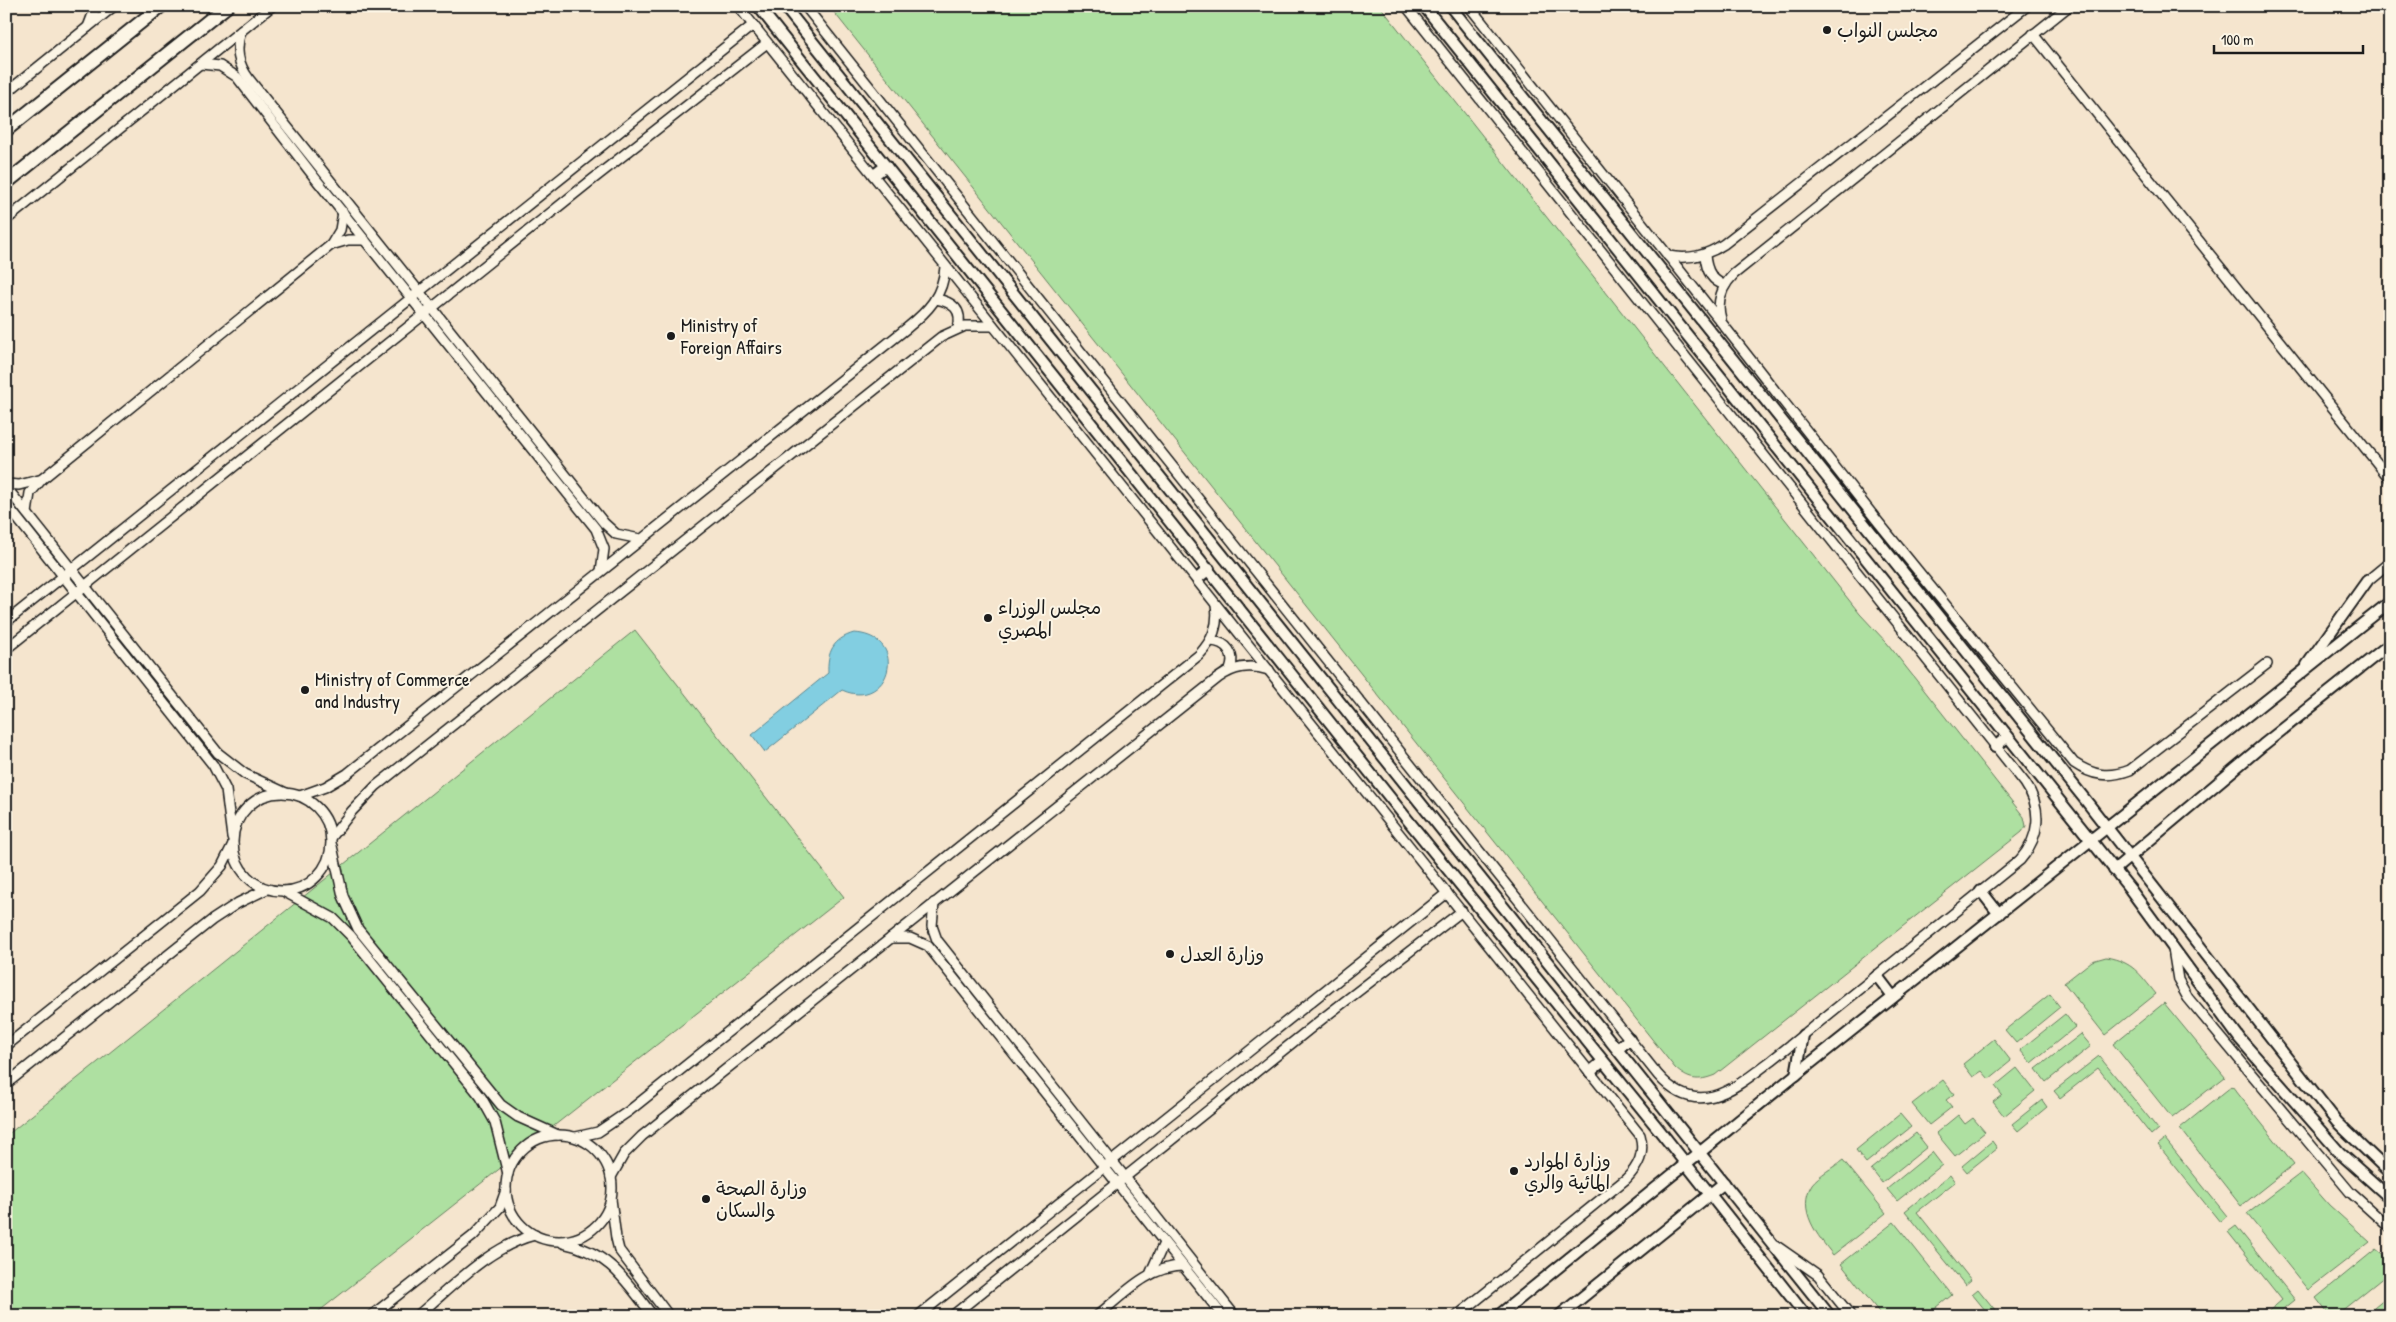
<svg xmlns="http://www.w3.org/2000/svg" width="2396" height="1322" font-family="'Patrick Hand','Playpen Sans Arabic',sans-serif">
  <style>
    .green { fill: #aee0a1; stroke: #657e5e }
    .water { fill: #82cee1; stroke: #598792 }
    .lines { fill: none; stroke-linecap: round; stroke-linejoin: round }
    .minor-casing { stroke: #1c1c1c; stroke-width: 12 }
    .tertiary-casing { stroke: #1c1c1c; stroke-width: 14 }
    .secondary-casing { stroke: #1c1c1c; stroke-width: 16 }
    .minor { stroke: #fcf5e5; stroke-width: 9 }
    .tertiary { stroke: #fcf5e5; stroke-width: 10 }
    .secondary { stroke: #fcf5e5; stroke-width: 12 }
    .poi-dot { fill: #1c1c1c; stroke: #fcf5e5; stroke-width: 2 }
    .labels { text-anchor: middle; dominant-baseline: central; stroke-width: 4; stroke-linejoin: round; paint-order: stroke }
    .poi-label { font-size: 19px; fill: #1c1c1c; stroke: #fcf5e5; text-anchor: start }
  </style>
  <rect width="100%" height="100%" fill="#f5e5ce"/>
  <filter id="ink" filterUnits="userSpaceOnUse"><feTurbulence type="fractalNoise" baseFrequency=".02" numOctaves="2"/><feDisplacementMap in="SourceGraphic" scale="10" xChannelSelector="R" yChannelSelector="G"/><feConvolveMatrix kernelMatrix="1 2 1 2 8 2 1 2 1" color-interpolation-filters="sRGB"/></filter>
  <g filter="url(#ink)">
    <g class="green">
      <path d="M 829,6 L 1380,6 L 1860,614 L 1887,643 L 2024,817 L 2026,826 L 2022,832 L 1715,1075 C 1698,1082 1688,1080 1675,1068 Z"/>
      <polygon points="635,630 844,897 313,1316 6,1316 6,1136"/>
      <path d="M 2106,957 C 2133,962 2139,973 2156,994 L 2105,1035 L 2064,983 L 2092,961 Z"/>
      <polygon points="2050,994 2060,1007 2016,1043 2005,1030"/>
      <polygon points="2164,1003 2225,1077 2172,1118 2113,1044"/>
      <polygon points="2065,1014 2075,1027 2031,1063 2020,1050"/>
      <polygon points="2081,1034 2091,1046 2046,1082 2036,1069"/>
      <polygon points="1994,1039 2011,1061 1989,1079 1982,1071 1973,1077 1963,1064"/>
      <polygon points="2099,1056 2158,1129 2151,1135 2098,1068 2060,1098 2054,1091"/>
      <polygon points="2017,1068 2035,1091 2004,1116 1993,1102 2002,1095 1995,1086"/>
      <polygon points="1943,1080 1954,1094 1946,1100 1952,1107 1929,1125 1912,1104"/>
      <polygon points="2232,1086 2294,1164 2241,1206 2180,1128"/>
      <polygon points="2042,1100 2047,1107 2018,1131 2012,1124"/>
      <polygon points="1900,1114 1911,1127 1866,1163 1856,1150"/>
      <polygon points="1958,1115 1965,1124 1973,1118 1985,1132 1955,1156 1936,1133"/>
      <polygon points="1916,1133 1927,1147 1882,1183 1871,1169"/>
      <polygon points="2165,1139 2227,1216 2220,1222 2158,1145"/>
      <polygon points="1992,1141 1997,1148 1967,1172 1962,1166"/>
      <polygon points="1932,1152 1942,1165 1897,1201 1887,1189"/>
      <path d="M 1843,1160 L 1886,1213 L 1833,1255 C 1818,1236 1796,1210 1812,1184 C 1819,1175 1834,1167 1843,1160 Z"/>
      <polygon points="2301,1173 2329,1205 2370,1242 2308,1290 2247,1214"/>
      <polygon points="1950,1175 1955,1182 1917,1212 1971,1280 1965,1285 1905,1211"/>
      <polygon points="1894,1222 1952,1295 1926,1316 1882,1316 1841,1264"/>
      <polygon points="2236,1226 2295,1300 2275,1316 2263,1316 2282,1300 2228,1232"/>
      <polygon points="2376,1249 2390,1260 2390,1272 2335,1316 2330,1316 2316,1298"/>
      <polygon points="1978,1289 2000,1316 1990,1316 1972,1294"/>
      <polygon points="2390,1295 2390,1316 2364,1316"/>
    </g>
    <path class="water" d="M 854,633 C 911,636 890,712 842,690 L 765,752 L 752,735 L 828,673 C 827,652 833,639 854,633 Z"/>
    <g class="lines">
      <g class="minor-casing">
        <g id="minor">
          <path d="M 738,6 L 1640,1135 C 1645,1153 1639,1166 1626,1179 L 1457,1316"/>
          <path d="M 805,6 L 1658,1075 C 1698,1121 1735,1088 1772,1060 L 2020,860 C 2040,837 2043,809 2025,783 L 1406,6"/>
          <path d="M 1469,6 L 1721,322 L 1879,523 L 2074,763 C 2093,776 2109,778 2130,770 L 2267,664"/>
          <polyline points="88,27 96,6"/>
          <path d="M 241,31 C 235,50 238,64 249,79 L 604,523 L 616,534 L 640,539"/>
          <polyline points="2033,34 2390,479"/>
          <polyline points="201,64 220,66 237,77 315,178 596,529 604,549 601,571"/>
          <polyline points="6,93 114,6"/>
          <polyline points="6,220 272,6"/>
          <polyline points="331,245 348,240 365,240"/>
          <path d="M 1705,255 C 1706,269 1711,281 1725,285"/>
          <path d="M 1668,256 C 1689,260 1706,256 1724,244 L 2027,6"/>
          <path d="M 936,299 C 953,302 963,310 958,328"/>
          <path d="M 1721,319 C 1716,302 1722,286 1734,274 L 2069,6"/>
          <polyline points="6,484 19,485 39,480"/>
          <polyline points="6,487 218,753 245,774 286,793"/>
          <polyline points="6,504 213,765 226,790 232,837"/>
          <polyline points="27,513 30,493 42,479 331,245 340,230 343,212"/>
          <polyline points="2367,581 2390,562"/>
          <polyline points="6,622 753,25"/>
          <path d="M 1211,641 C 1227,642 1236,654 1230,670"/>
          <polyline points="6,649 588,183 767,43"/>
          <circle cx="282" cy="842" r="49"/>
          <path d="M 300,796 L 325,787 L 347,774 L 907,328 C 928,311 943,296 945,267"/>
          <polyline points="331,838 352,811 376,786 941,337 965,326 993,326"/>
          <polyline points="332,846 343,896 358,929 501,1105 518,1117 558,1135"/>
          <polyline points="285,892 333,918 351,936 481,1097 495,1122 508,1174"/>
          <polyline points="934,903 932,926 937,940 1235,1316"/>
          <polyline points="891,938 910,938 928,946 1223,1316"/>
          <polyline points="2173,949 2178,980 2188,998 2350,1192 2390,1228"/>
          <polyline points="6,1046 200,891 222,866 232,846"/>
          <polyline points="6,1084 212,920 238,903 267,889"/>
          <circle cx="559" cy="1188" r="53"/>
          <path d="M 576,1137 L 598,1132 L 629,1111 L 1199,655 C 1213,640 1219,625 1216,605"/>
          <path d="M 611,1177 L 624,1154 L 642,1136 L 1218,678 C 1234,666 1250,664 1269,670"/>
          <polyline points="611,1199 616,1238 619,1250 669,1316"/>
          <path d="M 563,1243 C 609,1252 626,1281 653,1316"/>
          <polyline points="1775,1245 1818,1275 1851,1316"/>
          <polyline points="1151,1272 1164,1243"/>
          <polyline points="371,1316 473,1236 500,1207 506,1190"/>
          <path d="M 417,1316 C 452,1287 490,1246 535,1235"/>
          <polyline points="918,1316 1447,893"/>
          <polyline points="952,1316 1322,1019 1462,911"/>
          <path d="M 1097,1316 C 1123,1295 1148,1266 1183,1266"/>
        </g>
      </g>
      <g class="tertiary-casing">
        <g id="tertiary">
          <polyline points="758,6 1411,824 1660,1131 1806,1316"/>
          <polyline points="784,6 1830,1316"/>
          <polyline points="1424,6 2130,889 2240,1039 2340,1153 2390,1198"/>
          <polyline points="1450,6 2087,802 2337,1122 2390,1173"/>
          <polyline points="874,175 886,166"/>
          <polyline points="1197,579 1209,569"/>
          <polyline points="2307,665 2367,581"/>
          <polyline points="1995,747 2007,737"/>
          <polyline points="2114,870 2263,745 2390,644"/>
          <polyline points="1981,891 1999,914"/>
          <polyline points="1877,976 1893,997"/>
          <polyline points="1618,1049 1629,1039"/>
          <polyline points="1590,1072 1602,1062"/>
          <polyline points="1796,1075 1803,1035"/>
          <polyline points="1498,1316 1788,1081 2390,602"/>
          <polyline points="1559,1316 1724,1183"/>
        </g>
      </g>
      <g class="secondary-casing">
        <g id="secondary">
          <polyline points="6,130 161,6"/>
          <polyline points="6,183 227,6"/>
        </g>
      </g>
      <use href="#minor" class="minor"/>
      <use href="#tertiary" class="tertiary"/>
      <use href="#secondary" class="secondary"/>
    </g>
  </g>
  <g class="poi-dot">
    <circle cx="1827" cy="30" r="5"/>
    <circle cx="671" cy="336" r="5"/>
    <circle cx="988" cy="618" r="5"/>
    <circle cx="305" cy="690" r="5"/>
    <circle cx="1170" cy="954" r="5"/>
    <circle cx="1514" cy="1171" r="5"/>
    <circle cx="706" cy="1199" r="5"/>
  </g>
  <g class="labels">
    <g class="poi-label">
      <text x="1837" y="30">مجلس النواب</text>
      <text x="681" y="325">Ministry of<tspan x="681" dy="22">Foreign Affairs</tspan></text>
      <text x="998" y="607">مجلس الوزراء<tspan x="998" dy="22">المصري</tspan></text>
      <text x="315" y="679">Ministry of Commerce<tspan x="315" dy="22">and Industry</tspan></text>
      <text x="1180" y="954">وزارة العدل</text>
      <text x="1524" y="1160">وزارة الموارد<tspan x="1524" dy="22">المائية والري</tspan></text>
      <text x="716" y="1188">وزارة الصحة<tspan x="716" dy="22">والسكان</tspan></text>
    </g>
  </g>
  <rect width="2396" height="1322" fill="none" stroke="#fcf5e5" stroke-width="25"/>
  <rect x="12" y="12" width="2371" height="1297" fill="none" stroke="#1c1c1c" stroke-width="2" filter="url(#ink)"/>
  <path d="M2214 45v8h149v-8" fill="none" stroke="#1c1c1c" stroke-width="2.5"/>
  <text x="2221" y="45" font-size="15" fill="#1c1c1c" stroke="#fcf5e5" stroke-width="4" paint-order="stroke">100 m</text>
</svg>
